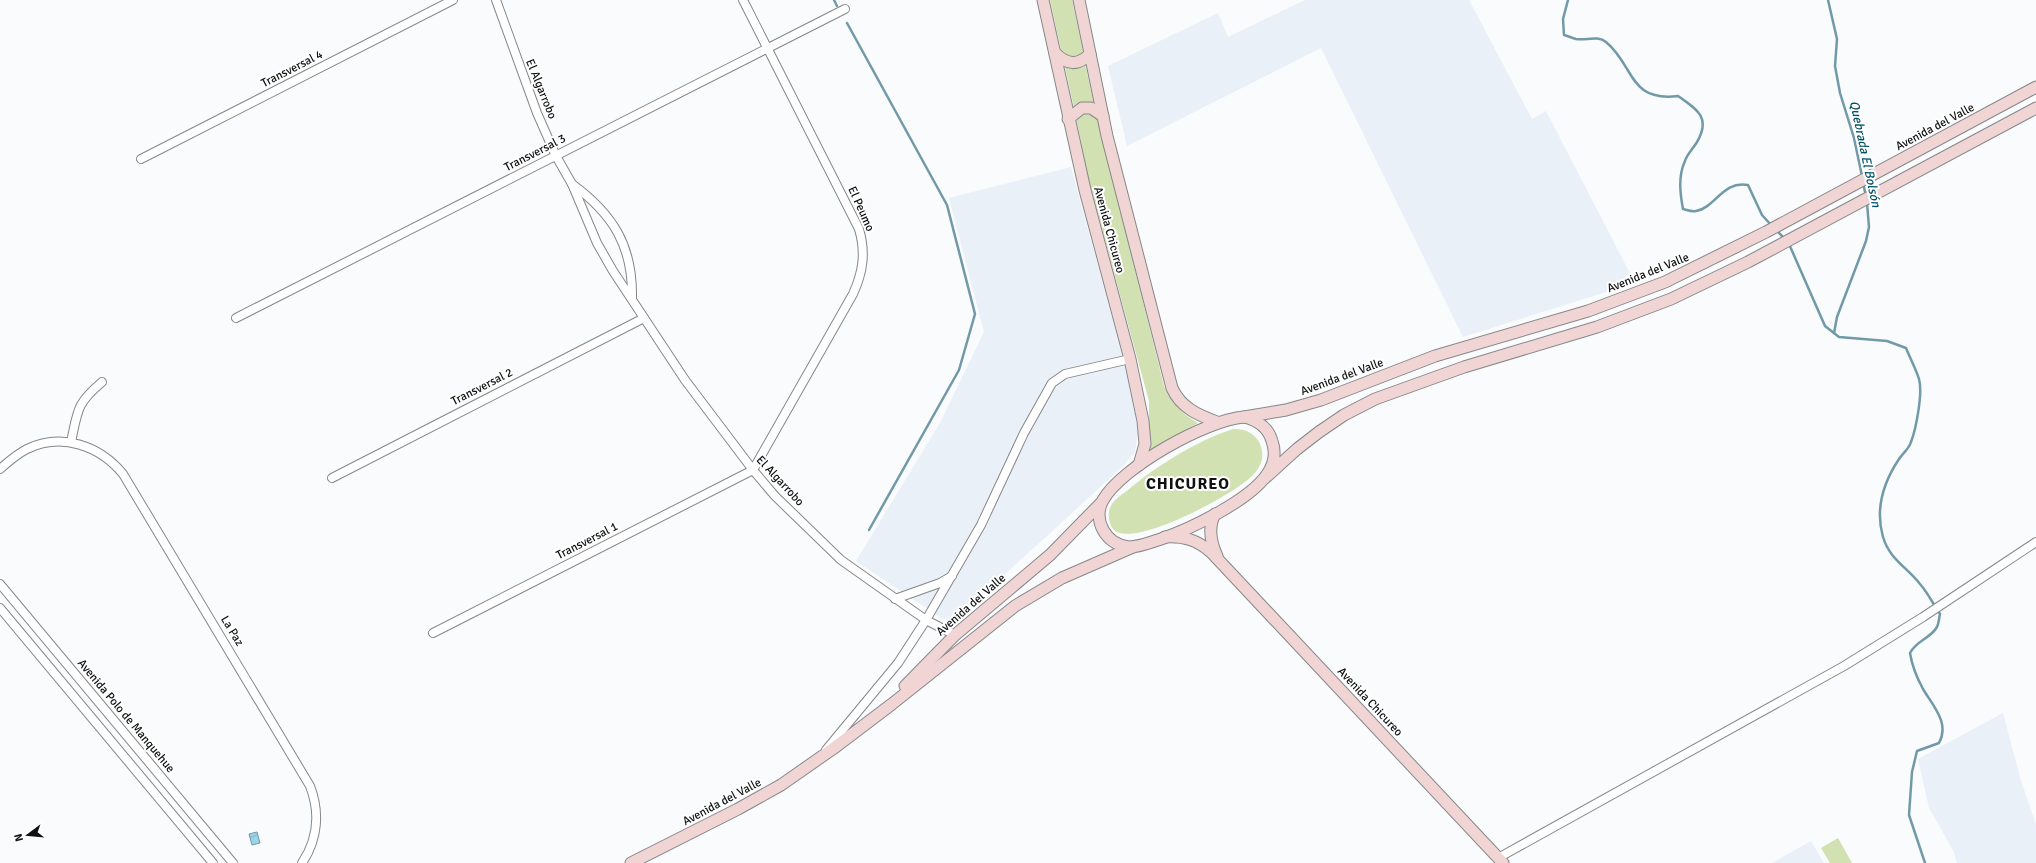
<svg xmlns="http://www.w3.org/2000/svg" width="2036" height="863" font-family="Signika,sans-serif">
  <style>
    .built { fill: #e9f0f8 }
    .grass { fill: #d2e1b1 }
    .water { fill: url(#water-waves); stroke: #7199a8 }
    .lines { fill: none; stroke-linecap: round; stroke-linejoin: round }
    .stream { stroke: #7199a8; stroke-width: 2.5 }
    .street-casing { stroke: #858789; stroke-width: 10 }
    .secondary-casing { stroke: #858789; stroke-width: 13 }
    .street { stroke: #fff; stroke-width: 8 }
    .secondary { stroke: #f1d5d5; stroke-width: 11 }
    .labels { text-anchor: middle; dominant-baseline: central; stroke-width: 4; stroke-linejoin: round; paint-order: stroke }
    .street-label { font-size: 12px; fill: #101111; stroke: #fff }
    .water-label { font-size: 13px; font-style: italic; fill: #005166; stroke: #fff }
    .district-label { font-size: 16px; font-weight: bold; letter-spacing: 1px; fill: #101111; stroke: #fff }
  </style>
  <defs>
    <pattern id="water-waves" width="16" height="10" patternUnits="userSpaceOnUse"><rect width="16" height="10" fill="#9bd3e9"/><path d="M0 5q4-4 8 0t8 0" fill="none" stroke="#84b4c7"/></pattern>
  </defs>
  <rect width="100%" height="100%" fill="#f9fbfd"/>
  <g class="built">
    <polygon points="1305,0 1469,0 1532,119 1546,111 1635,283 1463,337 1321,48 1127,146 1108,66 1218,13 1228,37"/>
    <polygon points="1071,167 1127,373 1138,430 1135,452 1123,466 1058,526 953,621 941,618 856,561 940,423 984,332 949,198"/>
    <polygon points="2003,713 2021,781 2036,824 2036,863 1957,863 1954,852 1929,808 1918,759"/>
    <polygon points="1811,841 1824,863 1772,863"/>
  </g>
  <g class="grass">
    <polygon points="1050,0 1072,0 1083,51 1079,58 1071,60 1062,54"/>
    <path d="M 1085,63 L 1094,105 C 1085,102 1082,102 1074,108 L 1065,67 L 1071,69 Z"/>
    <path d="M 1081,113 L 1097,116 L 1164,386 C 1171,403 1182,414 1198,423 L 1149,452 L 1149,401 L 1089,181 L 1076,118 Z"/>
    <path d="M 1233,429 C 1259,427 1272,455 1254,474 C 1239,492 1131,551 1113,529 C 1108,522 1107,511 1112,504 C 1116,498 1123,494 1128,490 C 1158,465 1196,441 1233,429 Z"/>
    <polygon points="1838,838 1852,863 1830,863 1821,848"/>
  </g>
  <polygon class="water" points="257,832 260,843 252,845 249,834"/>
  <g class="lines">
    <g class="stream">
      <polyline points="834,0 837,6"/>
      <path d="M 1568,0 L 1563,19 L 1564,35 C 1568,36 1572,38 1576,39 C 1585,41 1598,35 1606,42 C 1635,66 1628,102 1678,96 C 1698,110 1711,118 1697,142 C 1693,149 1687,154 1685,161 C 1678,176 1680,193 1683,209 C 1687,210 1692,212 1696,211 C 1715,208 1723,180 1748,185 L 1762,215 L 1772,226"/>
      <polyline points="1828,0 1837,39 1835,66 1840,93 1854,138 1862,176"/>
      <polyline points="847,23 947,205 975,314 959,370 869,530"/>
      <polyline points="1863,183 1866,196"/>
      <polyline points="1776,230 1785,239"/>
      <path d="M 1789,244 L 1825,326 L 1839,337 L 1887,341 L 1906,348 C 1910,358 1916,369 1919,379 C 1923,393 1916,429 1911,442 C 1909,449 1902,454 1899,459 C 1883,483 1875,509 1883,537 C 1890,560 1907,567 1920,584 C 1928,593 1933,604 1940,614 C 1939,618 1939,623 1937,627 C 1930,639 1917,640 1910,653 C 1912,666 1917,678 1923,689 C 1933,706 1950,723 1939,743 L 1917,751 L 1912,772 L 1909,815 L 1925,863"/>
      <polyline points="1834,333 1837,317 1866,241 1869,227 1867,203"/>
    </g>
    <g class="street-casing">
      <g id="street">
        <polyline points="496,0 537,113 556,156 572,184 597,243 613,271 685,380 753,470 775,496 841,560 926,620 955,635"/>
        <polyline points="141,159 453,0"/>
        <path d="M 572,184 C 613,214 633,246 632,298"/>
        <polyline points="236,318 845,9"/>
        <path d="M 71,442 C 78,410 76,404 102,382"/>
        <path d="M 0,469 C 9,461 17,454 27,449 C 62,432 100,446 123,474 L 310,786 C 320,812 318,839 302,863"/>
        <polyline points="332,478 644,318"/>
        <polyline points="0,584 233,863"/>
        <polyline points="895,599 940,583 952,576"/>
        <polyline points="0,608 213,863"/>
        <path d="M 433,633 L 753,470 L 853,294 C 863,272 866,253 859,229 L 743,0"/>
        <polyline points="826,750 898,663 926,620 981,525 1024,433 1052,383 1065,374 1130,359"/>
        <polyline points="1498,858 1844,666 1923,617 2036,542"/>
      </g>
    </g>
    <g class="secondary-casing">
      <g id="secondary">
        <polyline points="1043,0 1085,190 1130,359 1143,421 1145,444 1139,465"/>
        <path d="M 1079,0 L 1107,136 L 1172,388 C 1181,408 1198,415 1217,422"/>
        <path d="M 1055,53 C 1067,65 1078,66 1090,54"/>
        <polyline points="1068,119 1082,108 1091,108 1103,116"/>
        <polyline points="1244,417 1286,410 1321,400 1435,356 1588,311 1665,282 1766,232 2036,87"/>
        <path d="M 1244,417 C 1257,420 1268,427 1272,441 C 1276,452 1274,464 1268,473 C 1251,500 1190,529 1161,539 C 1151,542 1140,547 1129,547 C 1106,545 1092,520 1103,500 C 1122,467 1206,420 1244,417 Z"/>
        <polyline points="1265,478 1297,449 1319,432 1344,415 1375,399 1464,367 1597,327 1671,299 1748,262 2036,108"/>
        <path d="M 1215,514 C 1208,527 1211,543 1217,556"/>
        <path d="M 1165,537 C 1184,536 1197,540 1211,552 L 1503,863"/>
        <polyline points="905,686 955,635 1050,555 1101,503"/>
        <polyline points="631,863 738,809 781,785 834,748 892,704 1015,606 1062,578 1133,547"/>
      </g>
    </g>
    <use href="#street" class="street"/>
    <use href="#secondary" class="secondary"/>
  </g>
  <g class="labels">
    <g class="street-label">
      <text transform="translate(292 69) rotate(-27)">Transversal 4</text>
      <text transform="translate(541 89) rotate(68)">El Algarrobo</text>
      <text transform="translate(1935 127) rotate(-28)">Avenida del Valle</text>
      <text transform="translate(535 153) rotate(-27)">Transversal 3</text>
      <text transform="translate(861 209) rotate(66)">El Peumo</text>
      <text transform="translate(1109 230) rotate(75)">Avenida Chicureo</text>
      <text transform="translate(1648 273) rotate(-22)">Avenida del Valle</text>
      <text transform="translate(1342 377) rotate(-20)">Avenida del Valle</text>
      <text transform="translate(482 387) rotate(-27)">Transversal 2</text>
      <text transform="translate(780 481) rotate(47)">El Algarrobo</text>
      <text transform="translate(587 541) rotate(-27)">Transversal 1</text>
      <text transform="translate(971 605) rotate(-41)">Avenida del Valle</text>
      <text transform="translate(232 631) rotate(59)">La Paz</text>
      <text transform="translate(1370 702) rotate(47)">Avenida Chicureo</text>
      <text transform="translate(126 716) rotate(50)">Avenida Polo de Manquehue</text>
      <text transform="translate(722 802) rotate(-28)">Avenida del Valle</text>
    </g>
    <g class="water-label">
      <text transform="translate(1865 154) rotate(78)">Quebrada El Bolsón</text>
    </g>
    <g class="district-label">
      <text x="1188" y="484">CHICUREO</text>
    </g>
  </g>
  <g transform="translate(28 835) rotate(254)" stroke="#ffffff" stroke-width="3" paint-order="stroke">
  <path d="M0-3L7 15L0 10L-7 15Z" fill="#101111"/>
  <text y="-6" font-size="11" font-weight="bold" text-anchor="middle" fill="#101111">N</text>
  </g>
</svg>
